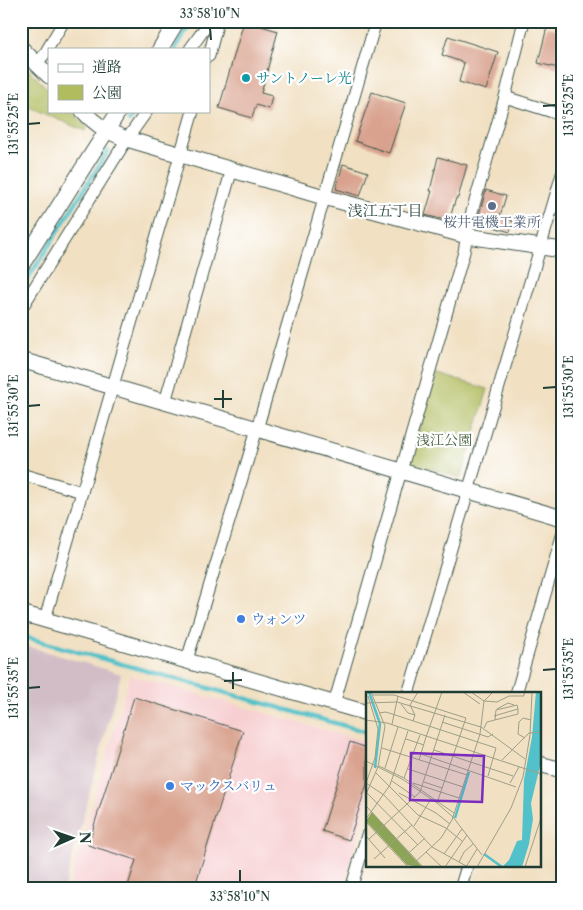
<svg xmlns="http://www.w3.org/2000/svg" width="583" height="910" font-family="'Libre Caslon Text','Noto Serif JP',serif">
  <style>
    .built { fill: #f7cfd1 }
    .industrial { fill: #d2bdc6 }
    .green { fill: #b1bc5e; stroke: #687c49 }
    .lines { fill: none; stroke-linecap: round; stroke-linejoin: round }
    .stream { stroke: #53c1c9; stroke-width: 4.5 }
    .building { fill: #d9a28e }
    .minor-casing { stroke: #3e5549; stroke-width: 13 }
    .tertiary-casing { stroke: #3e5549; stroke-width: 17 }
    .minor { stroke: #fff; stroke-width: 11 }
    .tertiary { stroke: #fff; stroke-width: 15 }
    .ticks { fill: none; stroke: #1f3d34; stroke-width: 2 }
    .culture-dot { fill: #0f9aa8; stroke: #fff; stroke-width: 2 }
    .service-dot { fill: #5c6f8a; stroke: #fff; stroke-width: 2 }
    .shop-dot { fill: #3f7fe0; stroke: #fff; stroke-width: 2 }
    .labels { text-anchor: middle; dominant-baseline: central; stroke-width: 4.5; stroke-linejoin: round; paint-order: stroke }
    .culture-label { font-size: 14px; fill: #0d838f; stroke: #fff; text-anchor: start }
    .service-label { font-size: 14px; fill: #4e5e75; stroke: #fff }
    .park-label { font-size: 14px; fill: #4b6341; stroke: #fff }
    .shop-label { font-size: 14px; fill: #366cbe; stroke: #fff; text-anchor: start }
    .neighbourhood-label { font-size: 15px; fill: #1f3d34; stroke: #fff }
    .inset-river { fill: none; stroke: #53c1c9; stroke-width: 2.5 }
    .inset-road { fill: none; stroke: #9d9f89; stroke-width: 1 }
    .view { fill: #7b2cbf; fill-opacity: 0.15; stroke: #7b2cbf; stroke-width: 2.5 }
    .inset-edge { fill: none; stroke: #1f3d34; stroke-width: 2.5 }
    .neatline { fill: none; stroke: #1f3d34; stroke-width: 2 }
    .ticks-label { font-size: 12px; text-anchor: middle; fill: #1f3d34 }
  </style>
  <rect width="100%" height="100%" fill="#fff"/>
  <filter id="ink" filterUnits="userSpaceOnUse"><feTurbulence type="fractalNoise" baseFrequency=".02" numOctaves="2"/><feDisplacementMap in="SourceGraphic" scale="10" xChannelSelector="R" yChannelSelector="G"/><feConvolveMatrix kernelMatrix="1 2 1 2 8 2 1 2 1" color-interpolation-filters="sRGB"/></filter>
  <filter id="wash" filterUnits="userSpaceOnUse"><feTurbulence type="fractalNoise" baseFrequency=".0096" numOctaves="4" result="noise"/><feDisplacementMap in="SourceGraphic" scale="20" xChannelSelector="R" yChannelSelector="G"/><feGaussianBlur stdDeviation="1.12" result="paint"/><feColorMatrix in="noise" values="0 0 0 0 0 0 0 0 0 0 0 0 0 0 0 0 0 1.4 0 .05"/><feComposite in="paint" operator="in"/></filter>
  <g filter="url(#wash)">
    <rect width="100%" height="100%" fill="#f1e0c2"/>
    <polygon class="built" points="130,675 367,742 367,806 343,889 68,889"/>
    <polygon class="industrial" points="21,644 121,674 64,889 21,889"/>
    <g class="green">
      <polygon points="24,65 49,90 49,111 71,111 87,127 85,131 40,112 21,102 21,69"/>
      <polygon points="437,374 488,389 461,478 409,462"/>
    </g>
    <g class="lines">
      <g class="stream">
        <polyline points="175,49 192,21"/>
        <polyline points="129,121 135,111"/>
        <polyline points="21,290 108,151"/>
        <polyline points="21,636 367,732"/>
      </g>
    </g>
    <g id="blocks">
      <g class="building">
        <polygon points="244,21 278,31 261,93 272,96 269,109 256,105 252,118 219,108"/>
        <polygon points="547,27 562,30 562,69 538,63"/>
        <polygon points="448,36 498,52 486,90 459,82 464,63 442,55"/>
        <polygon points="372,92 406,103 389,153 355,141"/>
        <polygon points="438,157 467,165 458,198 456,198 449,221 425,215 432,191 430,191"/>
        <polygon points="343,164 368,172 360,196 336,189"/>
        <polygon points="486,190 506,196 500,216 513,221 510,232 477,222"/>
        <polygon points="134,697 243,731 194,889 127,889 136,860 88,845"/>
        <polygon points="350,742 367,748 367,784 349,840 322,831"/>
      </g>
    </g>
  </g>
  <g filter="url(#ink)">
    <use href="#blocks" fill-opacity="0" stroke="#3e5549" stroke-width="1"/>
    <g class="lines">
      <g class="minor-casing">
        <g id="minor">
          <polyline points="190,49 210,21"/>
          <polyline points="209,56 218,21"/>
          <polyline points="37,63 44,55 64,21"/>
          <polyline points="505,97 562,115"/>
          <polyline points="21,309 127,139 147,111"/>
          <polyline points="165,402 232,169"/>
          <polyline points="21,474 82,492"/>
          <polyline points="45,619 193,111"/>
          <polyline points="187,660 257,429 376,21"/>
          <polyline points="408,694 562,174"/>
          <polyline points="516,694 562,536"/>
          <polyline points="334,704 464,252 469,222 505,97 524,21"/>
          <polyline points="351,889 367,835"/>
          <polyline points="460,889 467,866"/>
        </g>
      </g>
      <g class="tertiary-casing">
        <g id="tertiary">
          <polyline points="21,48 49,76"/>
          <polyline points="160,49 177,21"/>
          <path d="M 83,111 C 97,126 108,132 127,139 L 324,197 L 467,236 L 562,250"/>
          <polyline points="21,266 119,111"/>
          <polyline points="21,360 562,518"/>
          <polyline points="21,613 367,713"/>
          <polyline points="539,764 562,770"/>
        </g>
      </g>
      <use href="#minor" class="minor"/>
      <use href="#tertiary" class="tertiary"/>
    </g>
  </g>
  <path class="ticks" d="M 210,28 L 211,40M 543,106 L 556,105M 28,124 L 40,123M 543,388 L 556,387M 223,390 L 223,408M 214,399 L 232,399M 28,406 L 40,405M 543,670 L 556,669M 233,672 L 233,689M 224,681 L 242,680M 28,688 L 40,687M 240,870 L 240,882"/>
  <circle class="culture-dot" cx="246" cy="78" r="5"/>
  <circle class="service-dot" cx="492" cy="206" r="5"/>
  <g class="shop-dot">
    <circle cx="241" cy="619" r="5"/>
    <circle cx="170" cy="786" r="5"/>
  </g>
  <g class="labels">
    <g class="culture-label">
      <text x="256" y="78">サントノーレ光</text>
    </g>
    <g class="service-label">
      <text x="492" y="222">桜井電機工業所</text>
    </g>
    <g class="park-label">
      <text x="444" y="440">浅江公園</text>
    </g>
    <g class="shop-label">
      <text x="251" y="619">ウォンツ</text>
      <text x="180" y="786">マックスバリュ</text>
    </g>
    <g class="neighbourhood-label">
      <text x="385" y="210">浅江五丁目</text>
    </g>
  </g>
  <g transform="translate(366 692)">
    <rect width="175" height="175" fill="#f1e0c2"/>
    <path d="M 6,120 L 56,175 L 41,173 L 0,129 Z" fill="#8ca455"/>
    <path d="M 170,0 L 175,0 L 175,70 L 165,111 L 167,127 L 163,152 L 156,175 L 136,175 L 143,168 L 151,149 L 156,148 L 158,88 L 166,45 Z" fill="#53c1c9"/>
    <path class="inset-river" d="M 3,0 L 14,32 L 9,76M 89,126 L 103,80M 118,162 L 136,175"/>
    <path class="inset-road" d="M 97,0 L 114,12M 105,0 L 118,9 L 127,0M 6,3 L 28,3 L 100,26 L 71,111M 0,11 L 31,10 L 115,35 L 159,67M 35,12 L 42,21 L 49,23M 44,13 L 49,23 L 47,29M 44,13 L 52,0M 131,17 L 142,11 L 148,13M 13,21 L 20,20 L 130,56 L 122,84M 128,24 L 152,17M 0,28 L 21,31 L 175,82M 129,28 L 130,18 L 151,13 L 152,17M 76,30 L 122,45 L 127,42M 26,32 L 32,4M 118,36 L 121,30 L 152,22 L 152,17M 60,45 L 76,0M 159,46 L 152,42 L 153,30 L 157,26 L 165,28M 40,47 L 58,53M 16,56 L 101,83M 68,58 L 147,84M 55,62 L 150,95M 53,68 L 60,45M 136,68 L 163,41 L 175,40M 0,69 L 36,87 L 71,111 L 87,125 L 116,163M 13,74 L 38,86 L 88,121M 19,76 L 32,35M 42,77 L 97,95M 10,81 L 52,123 L 80,136 L 96,149M 38,86 L 54,43M 26,89 L 49,105M 58,90 L 76,96M 0,91 L 18,103 L 66,155 L 102,175M 0,91 L 9,66 L 12,37 L 2,4M 47,91 L 93,106M 144,91 L 153,75M 1,101 L 52,153M 33,101 L 70,121 L 84,132M 0,102 L 12,75 L 19,34 L 5,0M 0,114 L 57,175M 0,127 L 24,93 L 42,39M 0,130 L 41,174M 48,134 L 65,107M 0,144 L 19,166M 3,147 L 54,100 L 79,23M 60,160 L 76,175M 78,162 L 96,137M 8,167 L 46,133M 35,168 L 59,146M 93,170 L 98,160 L 107,152M 45,174 L 75,146 L 86,128 L 114,42 L 118,9 L 131,10 L 143,4 L 158,4 L 158,0M 79,175 L 101,143M 100,175 L 111,157M 111,175 L 145,116 L 157,85 L 164,43 L 166,0M 159,175 L 175,126"/>
    <path class="view" d="M 45,61 L 118,64 L 116,110 L 44,108 Z"/>
    <rect width="175" height="175" class="inset-edge"/>
  </g>
  <rect width="583" height="910" fill="none" stroke="#fff" stroke-width="55"/>
  <rect x="48" y="48" width="162" height="65" fill="#ffffff" stroke="#a5b1ae"/>
  <rect x="58" y="64" width="25" height="8" fill="#ffffff" stroke="#a5b1ae"/>
  <text x="92" y="72" font-size="15" fill="#1f3d34">道路</text>
  <rect x="58" y="85" width="25" height="15" fill="#b1bc5e" stroke="#a5b1ae"/>
  <text x="92" y="98" font-size="15" fill="#1f3d34">公園</text>
  <g transform="translate(72 838) rotate(88)" stroke="#ffffff" stroke-width="4" paint-order="stroke">
  <path d="M0-4L9 19L0 12L-9 19Z" fill="#1f3d34"/>
  <text y="-8" font-size="14" font-weight="bold" text-anchor="middle" fill="#1f3d34">N</text>
  </g>
  <rect x="28" y="28" width="528" height="854" class="neatline"/>
  <g class="ticks-label">
    <text x="210" y="18">33°58'10"N</text>
    <text transform="translate(569 105) rotate(-90)" y="4">131°55'25"E</text>
    <text transform="translate(14 124) rotate(-90)" y="4">131°55'25"E</text>
    <text transform="translate(569 387) rotate(-90)" y="4">131°55'30"E</text>
    <text transform="translate(14 406) rotate(-90)" y="4">131°55'30"E</text>
    <text transform="translate(569 669) rotate(-90)" y="4">131°55'35"E</text>
    <text transform="translate(14 688) rotate(-90)" y="4">131°55'35"E</text>
    <text x="240" y="901">33°58'10"N</text>
  </g>
</svg>
